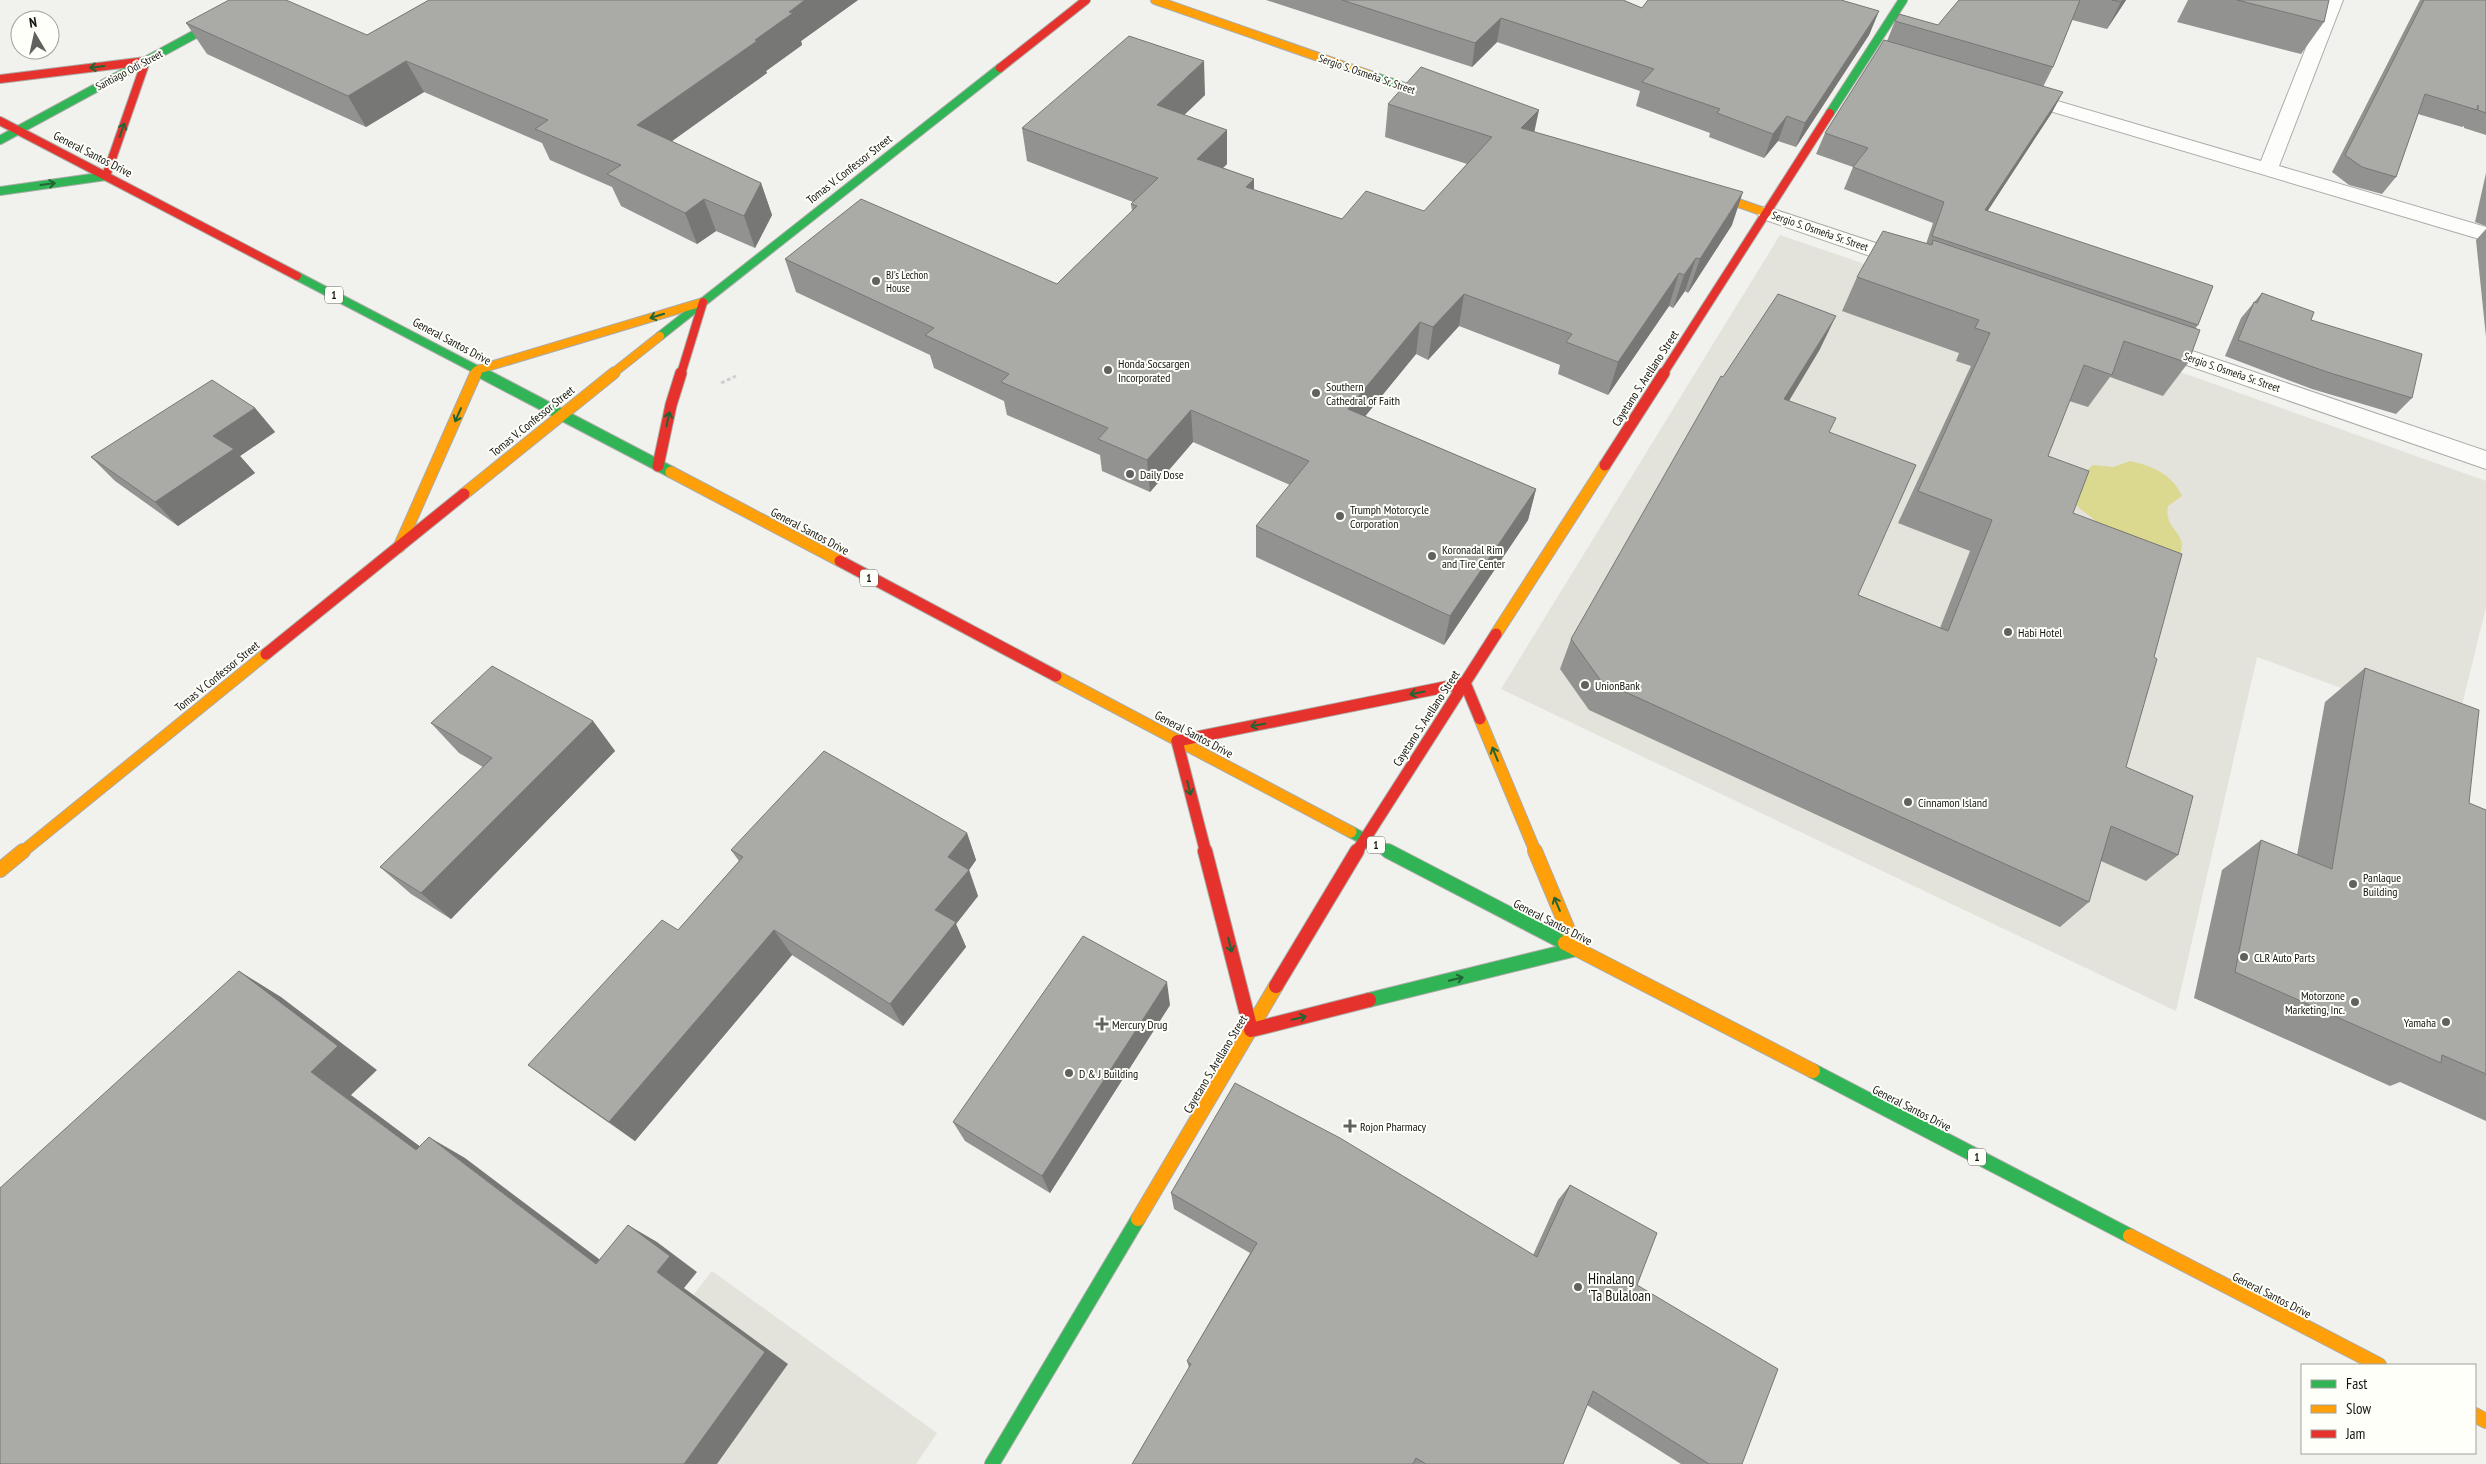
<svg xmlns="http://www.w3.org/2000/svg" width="2486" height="1464" font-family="'PT Sans Narrow',sans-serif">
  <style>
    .built { fill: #e3e3db }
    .water { fill: #dbd990 }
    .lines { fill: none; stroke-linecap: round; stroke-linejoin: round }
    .street-casing { stroke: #ababa8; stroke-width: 2 }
    .fast-far2-casing { stroke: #ababa8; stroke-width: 10 }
    .fast-far1-casing { stroke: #ababa8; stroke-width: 13 }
    .fast-casing { stroke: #ababa8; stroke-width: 16 }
    .slow-far2-casing { stroke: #ababa8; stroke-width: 10 }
    .slow-far1-casing { stroke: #ababa8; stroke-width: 13 }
    .slow-casing { stroke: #ababa8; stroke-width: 16 }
    .jam-far2-casing { stroke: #ababa8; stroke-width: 10 }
    .jam-far1-casing { stroke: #ababa8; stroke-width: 13 }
    .jam-casing { stroke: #ababa8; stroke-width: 16 }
    .path { stroke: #cfcfcf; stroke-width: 3; stroke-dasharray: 4 2.5; stroke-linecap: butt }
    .street { fill: #fdfdfc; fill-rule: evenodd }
    .fast-far2 { stroke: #30b455; stroke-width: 8 }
    .fast-far1 { stroke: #30b455; stroke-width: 11 }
    .fast { stroke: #30b455; stroke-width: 14 }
    .slow-far2 { stroke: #ff9f0a; stroke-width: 8 }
    .slow-far1 { stroke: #ff9f0a; stroke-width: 11 }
    .slow { stroke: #ff9f0a; stroke-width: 14 }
    .jam-far2 { stroke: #e5322d; stroke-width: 8 }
    .jam-far1 { stroke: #e5322d; stroke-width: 11 }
    .jam { stroke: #e5322d; stroke-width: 14 }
    .wall { fill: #929290 }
    .shaded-wall { fill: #777775 }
    .building { fill: #aaaaa7; stroke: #777775 }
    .oneway { stroke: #226434 }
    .poi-dot { fill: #61625f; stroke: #fffff9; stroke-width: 2 }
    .labels { text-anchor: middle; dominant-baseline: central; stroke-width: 4; stroke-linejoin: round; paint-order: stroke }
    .far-street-label { font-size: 11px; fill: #141513; stroke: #fffff9 }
    .far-poi-label { font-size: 11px; fill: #141513; stroke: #fffff9; text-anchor: start }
    .shield { fill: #fffff9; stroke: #5a5b58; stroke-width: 1 }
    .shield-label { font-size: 11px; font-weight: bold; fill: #141513 }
    .street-label { font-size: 12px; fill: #141513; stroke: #fffff9 }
    .poi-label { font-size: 12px; fill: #141513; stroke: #fffff9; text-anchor: start }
    .near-poi-label { font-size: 15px; fill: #141513; stroke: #fffff9; text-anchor: start }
  </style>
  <rect width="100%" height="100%" fill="#f1f1ed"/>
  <g class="built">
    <polygon points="1780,235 2200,379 2486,481 2486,607 2456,730 2257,657 2176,1011 1501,689"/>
    <polygon points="712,1271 937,1433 916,1464 562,1464"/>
  </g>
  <path class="water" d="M 2130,461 C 2153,466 2172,474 2182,496 L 2168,506 C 2163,532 2192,532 2178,559 L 2099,527 C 2094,516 2082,513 2076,504 C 2069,490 2083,473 2093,465 L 2113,467 Z"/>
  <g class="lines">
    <g class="street-casing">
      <g id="street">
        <polygon points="2325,0 2343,0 2279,166 2486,227 2486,241 2013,100 2010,96 2013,92 2027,92 2261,161"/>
        <polygon points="1767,207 1915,256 1918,261 1915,266 1907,268 1899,266 1760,218 1757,213 1760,208"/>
        <polygon points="2154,338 2486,451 2486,469 2146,351 2143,346 2146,341"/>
      </g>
    </g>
    <g class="fast-far2-casing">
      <g id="fast-far2">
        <polyline points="1370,75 1439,99"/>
        <polyline points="1830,113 1903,0"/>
        <polyline points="0,140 258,0"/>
        <polyline points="0,191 106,176"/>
        <polyline points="297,276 485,374"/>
        <polyline points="660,336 1000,68"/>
      </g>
    </g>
    <g class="fast-far1-casing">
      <g id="fast-far1">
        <polyline points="482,373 671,472"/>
        <polyline points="1351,832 1391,853"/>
      </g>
    </g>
    <g class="fast-casing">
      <g id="fast">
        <polyline points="1388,851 1565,943"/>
        <polyline points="1369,1000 1576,949"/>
        <polyline points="1813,1071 2130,1236"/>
        <polyline points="992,1464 1138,1219"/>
      </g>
    </g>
    <g class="slow-far2-casing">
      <g id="slow-far2">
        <polyline points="1155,0 1370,75"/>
        <polyline points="1704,191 1767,213"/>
        <polyline points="475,374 477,370 703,302"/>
        <polyline points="612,374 660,336"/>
      </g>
    </g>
    <g class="slow-far1-casing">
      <g id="slow-far1">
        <polyline points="671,472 840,561"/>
        <polyline points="464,494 614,373"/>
        <polyline points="399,547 476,373"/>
        <polyline points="1496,634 1605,465"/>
        <polyline points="1056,676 1351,832"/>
        <polyline points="1480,719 1536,853"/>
        <polyline points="21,853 266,654"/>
      </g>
    </g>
    <g class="slow-casing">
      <g id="slow">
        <polyline points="1535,851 1576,949"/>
        <polyline points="0,870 23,851"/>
        <polyline points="1565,943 1813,1071"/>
        <polyline points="1138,1219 1276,986"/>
        <polyline points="2130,1236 2379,1365"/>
        <polyline points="2475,1415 2486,1421"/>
      </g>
    </g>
    <g class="jam-far2-casing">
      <g id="jam-far2">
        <polyline points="1000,68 1086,0"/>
        <polyline points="0,79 146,61 106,176"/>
        <polyline points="0,121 297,276"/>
        <polyline points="681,374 703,302"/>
        <polyline points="1663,374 1830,113"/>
      </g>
    </g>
    <g class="jam-far1-casing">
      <g id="jam-far1">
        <polyline points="1605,465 1664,373"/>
        <polyline points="658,466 671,405 681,373"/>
        <polyline points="840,561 1056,676"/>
        <polyline points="266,654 464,494"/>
        <polyline points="1177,741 1206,853"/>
        <polyline points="1177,741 1465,683 1480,719"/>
        <polyline points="1356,853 1496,634"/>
      </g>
    </g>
    <g class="jam-casing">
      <g id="jam">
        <polyline points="1205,851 1251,1030 1369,1000"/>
        <polyline points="1276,986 1357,851"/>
      </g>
    </g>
    <polyline class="path" points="721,383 736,376"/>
    <use href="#street" class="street"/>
    <use href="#fast-far2" class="fast-far2"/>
    <use href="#fast-far1" class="fast-far1"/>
    <use href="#fast" class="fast"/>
    <use href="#slow-far2" class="slow-far2"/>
    <use href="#slow-far1" class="slow-far1"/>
    <use href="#slow" class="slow"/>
    <use href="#jam-far2" class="jam-far2"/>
    <use href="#jam-far1" class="jam-far1"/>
    <use href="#jam" class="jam"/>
  </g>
  <g class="wall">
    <polygon points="429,0 858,0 801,41 802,45 766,71 767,73 671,141 761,183 772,215 755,248 716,231 697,244 621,206 612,187 550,160 542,143 424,92 366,127 207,54 186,23 367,35"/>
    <polygon points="1266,0 1623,0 1642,8 1879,11 1869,35 1796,147 1778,141 1764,158 1709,137 1710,133 1636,106 1640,91 1497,42 1472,67"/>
    <polygon points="1959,0 2126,0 2107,29 2072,20 2053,67 2043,87 2063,92 2051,114 1987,211 2198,325 2195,329 2188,363 2163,396 2110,377 2088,407 2069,401 2048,456 2073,513 2154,657 2126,767 2178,855 2146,881 2101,861 2089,902 2060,927 1589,710 1560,669 1571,639 1723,377 1820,349 1789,401 1829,432 1858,595 1940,628 1970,551 1898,523 1971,366 1956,361 1959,353 1842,311 1857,277 1926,244 1933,223 1844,189 1853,167 1816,154 1825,133 1887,41 1895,21 1938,25"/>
    <polygon points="2188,0 2329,0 2324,22 2301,54 2177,22"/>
    <polygon points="2420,0 2486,0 2486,135 2464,128 2464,126 2462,127 2418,114 2396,177 2382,194 2349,185 2332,172"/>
    <polygon points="1205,95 1184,115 1227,164 1223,168 1254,179 1254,190 1342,219 1424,211 1467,164 1385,137 1388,104 1534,132 1732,225 1688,293 1685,291 1673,308 1669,306 1608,395 1558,374 1560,365 1459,326 1428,360 1416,354 1365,416 1536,489 1528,520 1444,645 1256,557 1256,526 1290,485 1193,442 1150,492 1102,471 1100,455 1007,415 1004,401 934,368 930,355 796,292 785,259 1057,284 1132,211 1131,204 1133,202 1027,161 1022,128"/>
    <polygon points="2486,173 2486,226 2475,222"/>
    <polygon points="2486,229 2486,337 2476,240"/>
    <polygon points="2262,293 2311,320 2412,398 2396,414 2312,389 2225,356 2241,318"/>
    <polygon points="255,408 275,432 240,456 255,473 178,526 115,481 91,457"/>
    <polygon points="2365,668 2469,803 2486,810 2486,1121 2400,1082 2390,1086 2194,998 2222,870 2261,840 2297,855 2325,702"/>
    <polygon points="593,721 615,751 451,919 411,894 380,867 483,767 459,753 431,723"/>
    <polygon points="967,833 976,860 969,870 978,896 956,924 966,947 903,1026 792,955 635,1141 556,1086 528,1065 678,930 739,861 731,850"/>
    <polygon points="1170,1005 1050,1193 965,1141 953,1122"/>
    <polygon points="1570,1185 1637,1285 1742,1464 1681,1464 1587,1405 1563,1464 1132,1464 1189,1368 1187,1361 1250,1253 1174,1209 1171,1193 1533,1255 1558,1200"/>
  </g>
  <g class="shaded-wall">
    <polygon points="805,0 858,0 801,41 802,45 766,71 767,73 650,157 637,125 755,40 789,12"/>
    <polygon points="2123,0 2126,0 2107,29 2121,2"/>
    <polygon points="1879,11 1869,35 1796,147 1805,123"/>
    <polygon points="1501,18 1497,42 1472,67 1475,43"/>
    <polygon points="406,61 424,92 366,127 348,96"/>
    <polygon points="1204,61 1205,95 1159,139 1157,105"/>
    <polygon points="2063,92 2051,114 1974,232 1985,210"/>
    <polygon points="1539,110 1532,143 1521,128"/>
    <polygon points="1787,116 1778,141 1764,158 1773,134"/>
    <polygon points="1227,130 1227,164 1198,192 1197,159"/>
    <polygon points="1254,179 1254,212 1246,187"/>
    <polygon points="761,183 772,215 755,248 744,216"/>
    <polygon points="1743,192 1732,225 1688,293 1700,259"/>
    <polygon points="704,199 716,231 697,244 685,213"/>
    <polygon points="1696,258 1685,291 1673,308 1684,275"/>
    <polygon points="1679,273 1669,306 1608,395 1618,362"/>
    <polygon points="1464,294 1459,326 1428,360 1433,327"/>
    <polygon points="1836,316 1820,349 1770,432 1784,399"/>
    <polygon points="1420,322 1416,354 1345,441 1348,409"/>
    <polygon points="255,408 275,432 240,456 255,473 178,526 155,502 213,436"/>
    <polygon points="1191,410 1193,442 1150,492 1147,460"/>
    <polygon points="1536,489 1528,520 1444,645 1450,616"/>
    <polygon points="593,721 615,751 451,919 421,893"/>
    <polygon points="967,833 976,860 969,870 978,896 956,924 966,947 903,1026 890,1004 935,910 948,857"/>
    <polygon points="774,930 792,955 635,1141 609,1122"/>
    <polygon points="239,971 281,997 377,1070 351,1095 453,1171 416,1150 311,1072"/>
    <polygon points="1167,982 1170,1005 1050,1193 1042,1176"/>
    <polygon points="429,1137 465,1158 627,1280 596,1264"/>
    <polygon points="628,1225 657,1242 697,1272 684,1288 788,1364 717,1464 684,1464 657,1272"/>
  </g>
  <g class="building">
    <polygon points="229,0 286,0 367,35 429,0 805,0 789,12 793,13 755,40 757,41 637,125 761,183 744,216 704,199 685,213 607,174 621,165 535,129 548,120 406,61 348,96 186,23"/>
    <polygon points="1342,0 1623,0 1642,8 1648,0 1841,0 1879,11 1805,123 1787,116 1773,134 1717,113 1720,109 1642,82 1654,69 1501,18 1475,43"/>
    <polygon points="1959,0 2080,0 2053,67 1895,21 1899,14 1938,25"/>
    <polygon points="2112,0 2123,0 2121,2"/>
    <polygon points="2237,0 2329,0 2324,22"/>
    <polygon points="2424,0 2486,0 2486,113 2478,110 2478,105 2477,110 2425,94 2396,177 2362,167 2345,155"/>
    <polygon points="1129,36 1204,61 1157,105 1227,130 1197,159 1254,179 1246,187 1342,219 1366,191 1424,211 1492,137 1388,104 1421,67 1539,110 1521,128 1743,192 1700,259 1696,258 1684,275 1679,273 1618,362 1566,342 1572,334 1464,294 1433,327 1420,322 1348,409 1536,489 1450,616 1256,526 1309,461 1191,410 1147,460 1098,439 1108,428 1001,382 1009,374 925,335 934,328 785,259 861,199 1057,284 1137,206 1131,204 1158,178 1022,128"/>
    <polygon points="1884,40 2063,92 1985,210 2213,286 2198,325 1932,236 1944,202 1853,167 1868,148 1825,133"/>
    <polygon points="1883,231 1932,245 1933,240 2200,330 2188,363 2124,341 2112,375 2084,365 2048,456 2089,471 2073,513 2182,554 2154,657 2157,659 2126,767 2193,796 2178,855 2111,826 2089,902 1601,681 1571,639 1721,376 1723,377 1778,294 1836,316 1784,399 1836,418 1829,432 1916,465 1858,595 1948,631 1992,520 1918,491 1990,333 1975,328 1979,320 1857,277"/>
    <polygon points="2262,293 2314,312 2311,320 2422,354 2412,398 2327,372 2238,340 2254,302 2257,303"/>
    <polygon points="212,380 255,408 213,436 234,449 155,502 91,457"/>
    <polygon points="492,666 593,721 421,893 380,867 492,758 431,723"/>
    <polygon points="2365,668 2479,710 2469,803 2486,810 2486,1074 2442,1055 2441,1063 2235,972 2261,840 2332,869"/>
    <polygon points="824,751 967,833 948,857 969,870 935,910 956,922 890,1004 774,930 609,1122 528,1065 662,920 678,930 743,857 731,850"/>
    <polygon points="1083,936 1167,982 1042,1176 953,1122"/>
    <polygon points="239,971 338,1046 311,1072 416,1150 429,1137 596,1264 628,1225 670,1256 657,1272 765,1352 684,1464 0,1464 0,1188"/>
    <polygon points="1235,1083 1340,1138 1537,1257 1570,1185 1657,1233 1637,1285 1778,1369 1742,1464 1709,1464 1593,1391 1563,1464 1426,1464 1416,1458 1413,1464 1132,1464 1191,1364 1187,1361 1257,1243 1171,1193"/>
  </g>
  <defs><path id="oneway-shaft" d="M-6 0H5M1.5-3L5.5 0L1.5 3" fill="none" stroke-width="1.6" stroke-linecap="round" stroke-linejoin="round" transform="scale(1.25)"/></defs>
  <g class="oneway">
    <use href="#oneway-shaft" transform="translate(97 67) rotate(173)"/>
    <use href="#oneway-shaft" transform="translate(122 130) rotate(-71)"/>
    <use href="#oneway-shaft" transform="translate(48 184) rotate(-8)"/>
    <use href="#oneway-shaft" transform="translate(657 316) rotate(163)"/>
    <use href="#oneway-shaft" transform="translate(458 415) rotate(114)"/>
    <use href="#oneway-shaft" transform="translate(668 419) rotate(-78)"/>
    <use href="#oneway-shaft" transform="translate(1417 693) rotate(169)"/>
    <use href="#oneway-shaft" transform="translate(1258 725) rotate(169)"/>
    <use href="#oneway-shaft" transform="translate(1495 754) rotate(-112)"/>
    <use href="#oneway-shaft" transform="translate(1189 788) rotate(76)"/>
    <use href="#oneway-shaft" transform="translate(1557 904) rotate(-113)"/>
    <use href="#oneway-shaft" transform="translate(1230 945) rotate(76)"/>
    <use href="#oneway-shaft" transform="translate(1456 979) rotate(-14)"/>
    <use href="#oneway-shaft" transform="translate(1299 1018) rotate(-14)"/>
  </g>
  <g class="poi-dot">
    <circle cx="876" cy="281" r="5"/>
    <circle cx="1108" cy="370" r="5"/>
    <circle cx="1316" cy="393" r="5"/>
    <circle cx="1130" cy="474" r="5"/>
    <circle cx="1340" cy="516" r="5"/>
    <circle cx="1432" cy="556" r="5"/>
    <circle cx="2008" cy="632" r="5"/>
    <circle cx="1585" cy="685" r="5"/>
    <circle cx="1908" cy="802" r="5"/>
    <circle cx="2353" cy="884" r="5"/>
    <circle cx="2244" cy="957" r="5"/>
    <circle cx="2355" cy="1002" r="5"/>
    <circle cx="2446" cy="1022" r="5"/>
    <path d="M1099.5 1016.5h5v5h5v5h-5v5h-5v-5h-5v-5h5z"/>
    <circle cx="1069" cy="1073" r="5"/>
    <path d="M1347.5 1118.5h5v5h5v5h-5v5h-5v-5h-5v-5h5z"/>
    <circle cx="1578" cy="1287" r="5"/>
  </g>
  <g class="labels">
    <g class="far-street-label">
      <text transform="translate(129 70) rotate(-28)">Santiago Odi Street</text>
      <text transform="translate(1367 74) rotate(19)">Sergio S. Osmeña Sr. Street</text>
      <text transform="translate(1820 231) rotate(19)">Sergio S. Osmeña Sr. Street</text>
      <text transform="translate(2232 372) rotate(19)">Sergio S. Osmeña Sr. Street</text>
    </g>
    <g class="far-poi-label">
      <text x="886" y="275">BJ's Lechon<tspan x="886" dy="13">House</tspan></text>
    </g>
    <g class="shield">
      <rect x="325" y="286.5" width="18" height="17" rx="4"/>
      <rect x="860" y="569.5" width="18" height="17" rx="4"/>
      <rect x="1367" y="836.5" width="18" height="17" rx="4"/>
      <rect x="1968" y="1148.5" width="18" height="17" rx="4"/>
    </g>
    <g class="shield-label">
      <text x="334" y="295">1</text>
      <text x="869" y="578">1</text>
      <text x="1376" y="845">1</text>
      <text x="1977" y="1157">1</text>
    </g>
    <g class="street-label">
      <text transform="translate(93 154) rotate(27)">General Santos Drive</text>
      <text transform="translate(849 169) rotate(-38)">Tomas V. Confessor Street</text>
      <text transform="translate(452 341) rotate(28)">General Santos Drive</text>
      <text transform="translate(1645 378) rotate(-57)">Cayetano S. Arellano Street</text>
      <text transform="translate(532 421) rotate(-39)">Tomas V. Confessor Street</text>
      <text transform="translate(810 531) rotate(28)">General Santos Drive</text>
      <text transform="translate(217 676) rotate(-39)">Tomas V. Confessor Street</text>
      <text transform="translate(1426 718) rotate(-57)">Cayetano S. Arellano Street</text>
      <text transform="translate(1194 734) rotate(28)">General Santos Drive</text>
      <text transform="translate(1553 922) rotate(27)">General Santos Drive</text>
      <text transform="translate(1215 1064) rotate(-59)">Cayetano S. Arellano Street</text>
      <text transform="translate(1912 1108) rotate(27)">General Santos Drive</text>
      <text transform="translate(2272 1295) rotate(27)">General Santos Drive</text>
    </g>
    <g class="poi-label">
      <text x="1118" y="363">Honda Socsargen<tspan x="1118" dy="14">Incorporated</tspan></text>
      <text x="1326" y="386">Southern<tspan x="1326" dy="14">Cathedral of Faith</tspan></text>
      <text x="1140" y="474">Daily Dose</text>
      <text x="1350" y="509">Trumph Motorcycle<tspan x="1350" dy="14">Corporation</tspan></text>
      <text x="1442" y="549">Koronadal Rim<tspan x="1442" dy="14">and Tire Center</tspan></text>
      <text x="2018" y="632">Habi Hotel</text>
      <text x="1595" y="685">UnionBank</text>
      <text x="1918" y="802">Cinnamon Island</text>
      <text x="2363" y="877">Panlaque<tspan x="2363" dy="14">Building</tspan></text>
      <text x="2254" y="957">CLR Auto Parts</text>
      <text x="2345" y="995" text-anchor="end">Motorzone<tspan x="2345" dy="14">Marketing, Inc.</tspan></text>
      <text x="2436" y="1022" text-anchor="end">Yamaha</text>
      <text x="1112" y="1024">Mercury Drug</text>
      <text x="1079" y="1073">D &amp; J Building</text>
      <text x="1360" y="1126">Rojon Pharmacy</text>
    </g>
    <g class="near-poi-label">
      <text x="1588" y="1278">Hinalang<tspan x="1588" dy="17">'Ta Bulaloan</tspan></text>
    </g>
  </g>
  <rect x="2301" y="1364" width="175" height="90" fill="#fffff9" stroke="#a1a19d"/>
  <rect x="2311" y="1380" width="25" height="8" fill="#30b455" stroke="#a1a19d"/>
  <text x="2346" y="1389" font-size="15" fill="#141513">Fast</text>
  <rect x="2311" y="1405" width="25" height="8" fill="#ff9f0a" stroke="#a1a19d"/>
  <text x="2346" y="1414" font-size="15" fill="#141513">Slow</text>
  <rect x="2311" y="1430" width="25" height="8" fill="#e5322d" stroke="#a1a19d"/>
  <text x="2346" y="1439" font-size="15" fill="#141513">Jam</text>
  <g transform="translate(35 35) rotate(351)"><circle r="24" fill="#fffff9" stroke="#a1a19d"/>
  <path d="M0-4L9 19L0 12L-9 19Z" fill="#61625f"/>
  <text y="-8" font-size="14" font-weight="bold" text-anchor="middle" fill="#141513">N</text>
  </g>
</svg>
